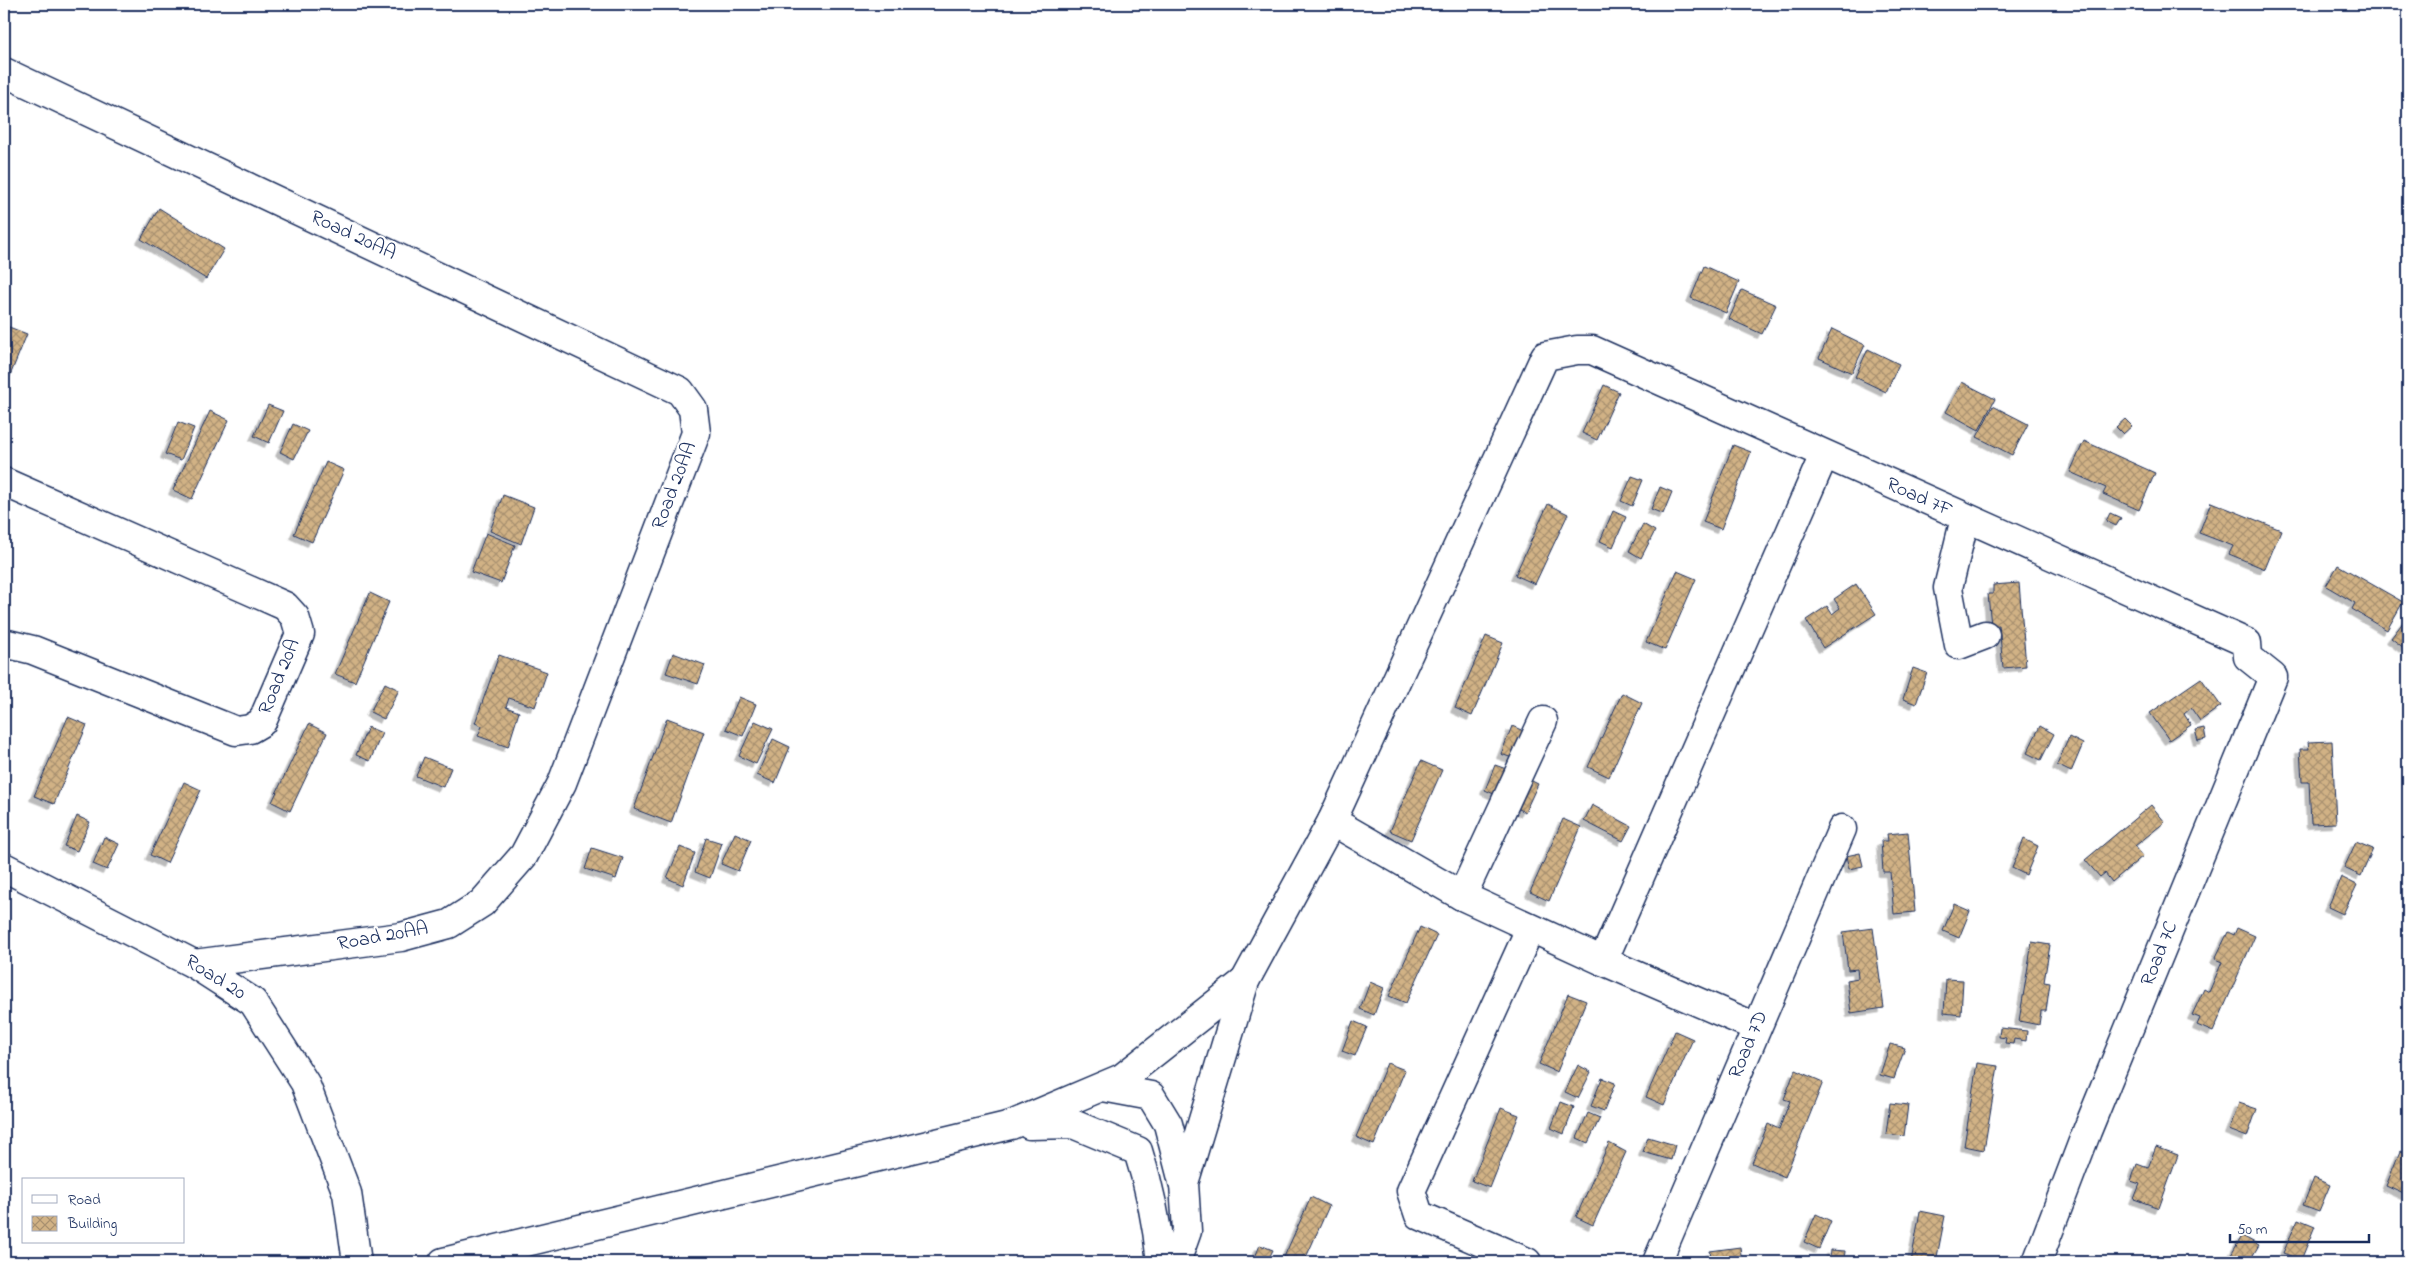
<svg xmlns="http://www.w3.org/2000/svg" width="2412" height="1266" font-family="'Indie Flower',sans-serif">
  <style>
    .building { fill: url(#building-cross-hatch); stroke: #1b2f5e; filter: url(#shadow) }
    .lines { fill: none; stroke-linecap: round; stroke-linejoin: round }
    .minor-casing { stroke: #1b2f5e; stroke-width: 31 }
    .minor { stroke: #fff; stroke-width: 28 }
    .labels { text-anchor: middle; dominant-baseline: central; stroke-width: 4; stroke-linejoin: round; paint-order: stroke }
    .street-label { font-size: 20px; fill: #1b2f5e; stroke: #fff }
  </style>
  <defs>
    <pattern id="building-cross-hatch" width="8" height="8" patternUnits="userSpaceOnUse" patternTransform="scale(1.25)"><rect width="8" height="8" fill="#d1b285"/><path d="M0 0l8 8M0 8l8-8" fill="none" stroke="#a99170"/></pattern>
    <filter id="shadow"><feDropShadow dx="-4.5" dy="4.5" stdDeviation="0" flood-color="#0004"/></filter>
  </defs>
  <rect width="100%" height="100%" fill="#fff"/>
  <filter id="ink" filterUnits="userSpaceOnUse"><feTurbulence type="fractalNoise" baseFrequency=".02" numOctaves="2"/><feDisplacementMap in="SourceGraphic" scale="10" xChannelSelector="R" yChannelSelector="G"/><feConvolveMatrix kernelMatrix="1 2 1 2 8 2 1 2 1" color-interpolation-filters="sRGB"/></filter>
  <g filter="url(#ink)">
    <g class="building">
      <polygon points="159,208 224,249 206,279 141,239"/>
      <polygon points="1704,266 1739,282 1726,313 1691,298"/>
      <polygon points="1742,290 1776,305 1762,334 1729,319"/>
      <polygon points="4,325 27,334 7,383 4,382"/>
      <polygon points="1832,329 1865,345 1852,373 1819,358"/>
      <polygon points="1868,349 1899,364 1886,392 1855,377"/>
      <polygon points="1962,382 1995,399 1979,430 1946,412"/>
      <polygon points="1604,385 1619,392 1597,440 1582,433"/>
      <polygon points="268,405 283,411 269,443 254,436"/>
      <polygon points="1993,406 2028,424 2012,455 1977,437"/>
      <polygon points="210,411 229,420 192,499 173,490"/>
      <polygon points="2125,419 2132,426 2123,434 2116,427"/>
      <polygon points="178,422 194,428 181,460 165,454"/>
      <polygon points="293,424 308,431 294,459 280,452"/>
      <polygon points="2084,441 2155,473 2139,510 2103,494 2106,488 2070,472"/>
      <polygon points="1733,445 1751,452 1721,529 1703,522"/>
      <polygon points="326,462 344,470 312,542 294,534"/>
      <polygon points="1632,476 1643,480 1632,506 1621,501"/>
      <polygon points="1660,487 1672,492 1663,514 1651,509"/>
      <polygon points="503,495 534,507 521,544 490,531"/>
      <polygon points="2211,502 2281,530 2265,569 2229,554 2233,546 2199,533"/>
      <polygon points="1548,504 1568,514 1535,584 1515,575"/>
      <polygon points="1613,511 1626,517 1613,547 1600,541"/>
      <polygon points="2110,513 2121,518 2116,526 2106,521"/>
      <polygon points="1643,524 1655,531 1641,558 1629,551"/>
      <polygon points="486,533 515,545 501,583 471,572"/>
      <polygon points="2338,565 2403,602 2387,630 2352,609 2355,603 2326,586"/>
      <polygon points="1677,571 1696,579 1665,650 1646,642"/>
      <polygon points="2019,583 2026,666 2003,668 1999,625 1991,626 1988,594 1993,594 1993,585"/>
      <polygon points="1856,584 1876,614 1823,648 1806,620 1827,606 1832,614 1840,608 1834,599"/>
      <polygon points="370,593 389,602 355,682 335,674"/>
      <polygon points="2408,616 2408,643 2404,648 2391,638"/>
      <polygon points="1486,636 1503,643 1472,716 1455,708"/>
      <polygon points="673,653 705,665 698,684 666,673"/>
      <polygon points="499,655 547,672 535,707 509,698 506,707 519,712 508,747 478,736 482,726 475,723"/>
      <polygon points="1913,668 1927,673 1916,704 1903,699"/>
      <polygon points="2201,678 2221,706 2200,721 2191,708 2184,714 2191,725 2169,740 2150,713"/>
      <polygon points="385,683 399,690 384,719 370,712"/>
      <polygon points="1622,693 1642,703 1609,777 1588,767"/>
      <polygon points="739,697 756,704 743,736 726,729"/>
      <polygon points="68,717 87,725 54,804 34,796"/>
      <polygon points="667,718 704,732 671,823 634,809"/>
      <polygon points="755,721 773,729 756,764 739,756"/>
      <polygon points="309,724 327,733 290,811 272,802"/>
      <polygon points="1512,726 1526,732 1515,759 1501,754"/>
      <polygon points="2040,726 2054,734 2041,760 2027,753"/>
      <polygon points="368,727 382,733 370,761 356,755"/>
      <polygon points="2204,728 2206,739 2198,741 2195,730"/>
      <polygon points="2069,737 2083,744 2071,772 2057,765"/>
      <polygon points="773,739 790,747 775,783 757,775"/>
      <polygon points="2332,741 2336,823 2311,824 2309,782 2302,782 2300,749 2309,749 2308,742"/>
      <polygon points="424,757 451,768 443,787 416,776"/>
      <polygon points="1421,761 1442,770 1411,840 1390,831"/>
      <polygon points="1495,765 1509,770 1498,796 1485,790"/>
      <polygon points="1524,777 1538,784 1525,812 1511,805"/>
      <polygon points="184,782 201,790 167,863 150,855"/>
      <polygon points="1592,805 1631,826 1623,841 1584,821"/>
      <polygon points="2151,805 2165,822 2135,846 2143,856 2112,882 2105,873 2100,877 2085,860"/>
      <polygon points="77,816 90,822 77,851 64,846"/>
      <polygon points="1563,819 1581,827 1549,901 1530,892"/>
      <polygon points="1908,832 1915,912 1894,914 1890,872 1883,872 1881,841 1888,841 1887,834"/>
      <polygon points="735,833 751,840 738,871 721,864"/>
      <polygon points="104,837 119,844 107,870 93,864"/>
      <polygon points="706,838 722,843 710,878 695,872"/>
      <polygon points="2024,839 2038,846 2026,875 2012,868"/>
      <polygon points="2356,842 2373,849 2361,876 2344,868"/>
      <polygon points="680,847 695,853 683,885 667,878"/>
      <polygon points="592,848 623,858 616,879 585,869"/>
      <polygon points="1860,853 1863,866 1849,869 1846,856"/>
      <polygon points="2341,877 2357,885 2343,914 2328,907"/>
      <polygon points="1954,904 1970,911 1959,938 1943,931"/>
      <polygon points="1420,927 1437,935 1406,1003 1389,996"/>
      <polygon points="1873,928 1884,1008 1851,1013 1847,980 1858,978 1857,969 1848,970 1843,932"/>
      <polygon points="2237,928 2255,936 2213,1032 2197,1025 2200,1018 2192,1015 2204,989 2209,992 2222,962 2215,959 2228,932 2234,935"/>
      <polygon points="2032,942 2050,945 2044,982 2050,983 2046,1011 2041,1011 2039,1025 2019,1021"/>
      <polygon points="1946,979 1963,980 1961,1015 1944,1013"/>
      <polygon points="1370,982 1384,988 1374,1015 1360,1009"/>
      <polygon points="1568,994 1586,1001 1557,1072 1539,1064"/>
      <polygon points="1353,1021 1367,1027 1355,1056 1342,1051"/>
      <polygon points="2000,1028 2027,1031 2026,1041 2014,1039 2013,1044 2005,1043 2006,1038 1999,1037"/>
      <polygon points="1675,1031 1693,1039 1664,1105 1646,1097"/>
      <polygon points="1890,1044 1905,1048 1894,1079 1880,1075"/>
      <polygon points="1387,1063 1405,1070 1374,1145 1356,1137"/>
      <polygon points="1977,1063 1998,1066 1984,1150 1964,1146"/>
      <polygon points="1578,1065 1591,1072 1578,1098 1565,1092"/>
      <polygon points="1795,1070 1823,1082 1785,1177 1752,1163 1768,1124 1779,1129 1790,1101 1784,1099"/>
      <polygon points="1602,1078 1615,1083 1604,1111 1591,1106"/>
      <polygon points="1561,1102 1574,1107 1564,1134 1551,1128"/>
      <polygon points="1890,1103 1908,1105 1904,1136 1886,1134"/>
      <polygon points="2239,1103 2257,1109 2247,1137 2229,1130"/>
      <polygon points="1501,1108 1519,1115 1490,1188 1472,1181"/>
      <polygon points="1588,1113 1600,1118 1588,1143 1577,1138"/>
      <polygon points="1648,1137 1675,1145 1671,1160 1643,1152"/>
      <polygon points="1609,1143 1626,1152 1593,1225 1576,1217"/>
      <polygon points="2156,1147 2178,1155 2159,1208 2134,1199 2140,1184 2131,1181 2137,1164 2148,1168"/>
      <polygon points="2400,1151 2408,1154 2408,1196 2386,1186"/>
      <polygon points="2314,1178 2330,1185 2319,1211 2303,1205"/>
      <polygon points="1311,1197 1329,1206 1304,1262 1294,1262 1284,1257"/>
      <polygon points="1920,1211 1945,1216 1937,1257 1949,1259 1948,1262 1911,1262"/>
      <polygon points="1816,1214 1831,1221 1819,1249 1804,1242"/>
      <polygon points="2298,1219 2315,1226 2301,1260 2283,1253"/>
      <polygon points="2242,1236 2259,1245 2249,1262 2227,1262"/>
      <polygon points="1260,1245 1273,1250 1267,1262 1253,1262"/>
      <polygon points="1740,1247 1742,1262 1712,1262 1710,1251"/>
      <polygon points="1830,1250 1845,1251 1844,1262 1829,1262"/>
    </g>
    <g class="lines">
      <g class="minor-casing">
        <g id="minor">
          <polyline points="4,72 680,391 693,409 696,433 562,783 524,855 482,903 449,924 401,937 194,964"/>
          <polyline points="4,482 285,606 295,617 300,634 262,722 250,729 236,731 33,650 4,643"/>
          <polyline points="1965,518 1948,588 1959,645 1985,635"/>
          <polyline points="1332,821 1462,896 1603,961 1756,1027"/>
          <polyline points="4,867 194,964 253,1002 305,1083 347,1193 357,1262"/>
          <polyline points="1462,896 1543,721"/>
          <polyline points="1603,961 1824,455"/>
          <polyline points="1103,1087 1151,1096 1168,1124 1183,1182"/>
          <path d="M 1030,1125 L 1073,1124 L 1138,1151 C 1150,1188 1157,1223 1161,1262"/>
          <polyline points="443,1262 1011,1125 1122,1078 1245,981"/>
          <polyline points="1176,1262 1187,1231 1184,1183 1245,981 1332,821 1545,356 1577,350 1592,350 2247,643 2248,657 2273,677 2087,1131 2037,1262"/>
          <polyline points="1527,1262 1419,1215 1411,1191 1530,929"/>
          <polyline points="1657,1262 1842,829"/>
        </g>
      </g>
      <use href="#minor" class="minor"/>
    </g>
  </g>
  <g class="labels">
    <g class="street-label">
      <text transform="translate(353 236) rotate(25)">Road 20AA</text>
      <text transform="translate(675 486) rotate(-69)">Road 20AA</text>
      <text transform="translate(1919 498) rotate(24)">Road 7F</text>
      <text transform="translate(280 677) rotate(-68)">Road 20A</text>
      <text transform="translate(383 937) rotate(-10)">Road 20AA</text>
      <text transform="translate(2160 954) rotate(-68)">Road 7C</text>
      <text transform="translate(215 978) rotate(32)">Road 20</text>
      <text transform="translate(1749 1045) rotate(-67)">Road 7D</text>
    </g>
  </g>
  <rect width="2412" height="1266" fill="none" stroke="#fff" stroke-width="20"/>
  <rect x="10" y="10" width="2392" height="1246" fill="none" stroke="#1b2f5e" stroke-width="2" filter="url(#ink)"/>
  <rect x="22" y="1178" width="162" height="65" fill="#ffffff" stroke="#a4acbf"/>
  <rect x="32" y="1195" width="25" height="8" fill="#ffffff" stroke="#a4acbf"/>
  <text x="68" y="1204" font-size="15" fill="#1b2f5e">Road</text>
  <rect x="32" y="1216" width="25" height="15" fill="url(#building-cross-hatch)" stroke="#a4acbf"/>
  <text x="68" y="1228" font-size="15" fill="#1b2f5e">Building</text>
  <path d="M2230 1234v8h139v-8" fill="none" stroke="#1b2f5e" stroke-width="2.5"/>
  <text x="2237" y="1234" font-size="15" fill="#1b2f5e" stroke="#ffffff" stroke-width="4" paint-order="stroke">50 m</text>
</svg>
